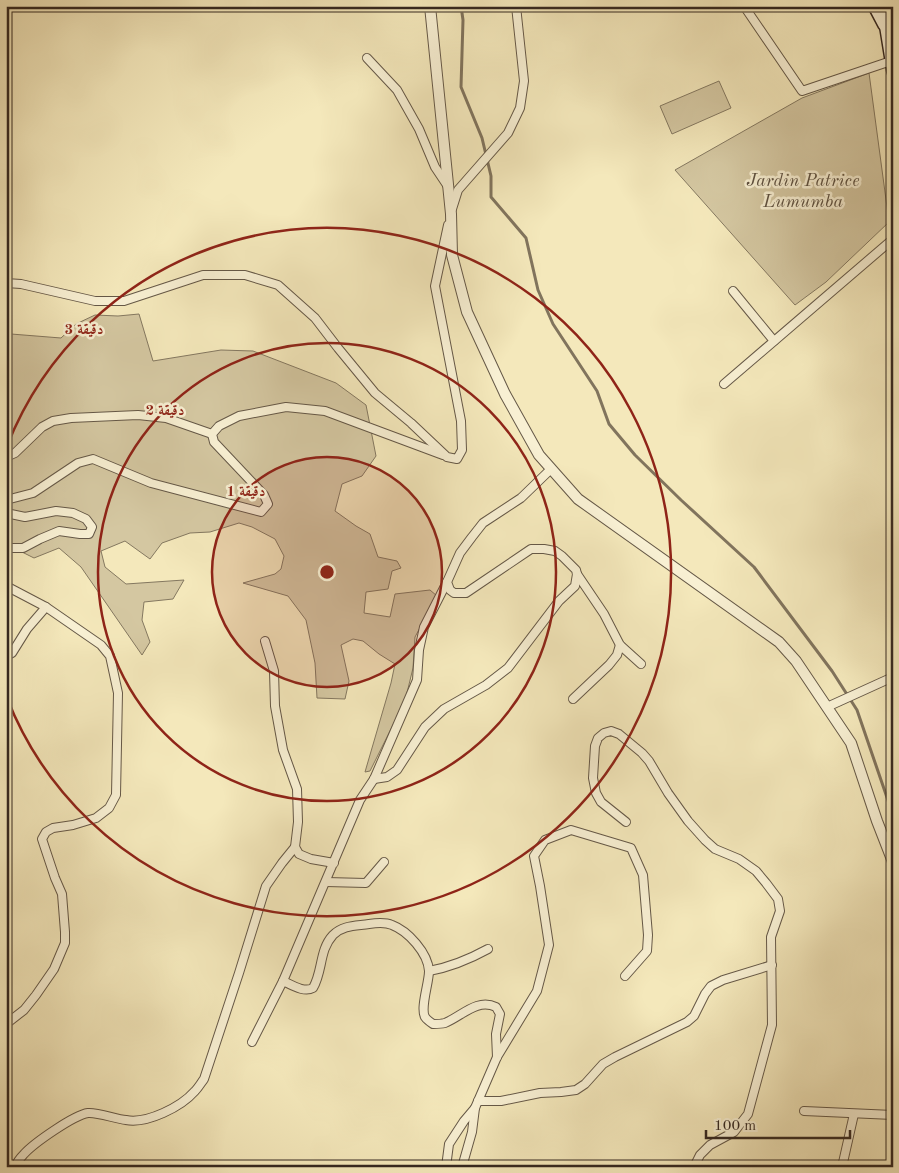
<svg xmlns="http://www.w3.org/2000/svg" width="899" height="1173" font-family="'Old Standard TT',Amiri,serif">
  <style>
    .green { fill: #d4c7a1; stroke: #847860 }
    .lines { fill: none; stroke-linecap: round; stroke-linejoin: round }
    .stream { stroke: #81745d; stroke-width: 3 }
    .minor-casing { stroke: #655847; stroke-width: 10 }
    .tertiary-casing { stroke: #655847; stroke-width: 12 }
    .secondary-casing { stroke: #352820; stroke-width: 14 }
    .minor { stroke: #f8f0d3; stroke-width: 8 }
    .tertiary { stroke: #f8f0d3; stroke-width: 10 }
    .secondary { stroke: #f8f0d3; stroke-width: 11 }
    .ring { fill: none; stroke: #8f2418; stroke-width: 2.5 }
    .labels { text-anchor: middle; dominant-baseline: central; stroke-width: 5; stroke-linejoin: round; paint-order: stroke }
    .park-label { font-size: 18px; font-style: italic; fill: #5d5040; stroke: #f8f0d3 }
    .centre { fill: #8f2418; stroke: #f8f0d3; stroke-width: 2.5 }
    .ring-label { font-size: 15px; text-anchor: middle; font-weight: bold; fill: #8f2418; stroke: #f8f0d3; stroke-width: 5; stroke-linejoin: round; paint-order: stroke }
  </style>
  <rect width="100%" height="100%" fill="#f4e8bb"/>
  <filter id="stains"><feTurbulence type="fractalNoise" baseFrequency=".004" numOctaves="4"/><feColorMatrix values="0 0 0 0 .2 0 0 0 0 .09 0 0 0 0 .02 0 0 0 .5 -.17"/></filter>
  <radialGradient id="worn" r=".72"><stop offset=".6" stop-color="#630" stop-opacity="0"/><stop offset="1" stop-color="#630" stop-opacity=".3"/></radialGradient>
  <g class="green">
    <polygon points="869,73 889,222 826,282 795,305 675,170 802,98"/>
    <polygon points="719,81 731,108 672,134 660,106"/>
    <polygon points="139,314 153,361 221,350 253,351 336,383 366,405 376,456 362,476 342,484 335,511 356,526 370,534 378,557 397,561 401,568 392,571 388,589 366,592 364,613 390,617 395,594 430,590 437,596 415,637 413,668 405,701 370,771 365,772 391,683 395,664 379,654 363,641 353,639 341,645 349,681 345,699 317,698 315,663 306,620 288,596 243,583 275,574 281,569 284,556 275,539 252,527 239,523 210,532 190,533 162,543 150,559 125,541 101,551 105,567 126,584 184,580 173,599 144,602 142,620 150,642 142,655 81,567 59,548 34,558 6,544 6,335 11,334 61,338 76,324 95,315 118,316"/>
  </g>
  <g class="lines">
    <polyline class="stream" points="461,6 463,20 461,87 482,138 491,176 491,197 526,238 538,290 553,324 597,391 609,424 635,455 681,500 754,567 832,671 857,710 893,815"/>
    <g class="minor-casing">
      <g id="minor">
        <polyline points="744,6 802,91 891,61"/>
        <polyline points="367,58 397,90 419,129 435,167 447,185"/>
        <polyline points="452,209 458,190 508,133 520,108 524,81 516,6"/>
        <polyline points="6,283 21,284 95,301 124,301 203,275 245,275 278,285 315,318 338,348 375,393 411,423 447,457 457,459 462,450 461,421 435,286 448,225"/>
        <polyline points="733,291 774,341"/>
        <polyline points="724,384 893,239"/>
        <polyline points="6,457 15,453 42,427 53,421 71,418 138,415 166,418 212,434"/>
        <polyline points="6,500 33,493 78,463 93,459 151,483 261,512 268,504 264,495 214,442 212,434 219,426 239,416 286,407 325,411 443,455"/>
        <polyline points="6,513 25,517 56,511 73,513 86,519 92,527 89,534 80,534 59,531 40,539 23,548 6,548"/>
        <polyline points="577,574 604,614 620,645 641,664"/>
        <polyline points="6,586 46,607 101,645 110,656 118,693 116,795 109,808 96,818 73,825 53,828 46,832 42,839 55,878 62,894 65,932 65,943 54,969 36,995 24,1010 6,1024"/>
        <polyline points="265,641 274,671 275,706 283,750 297,789 298,822 295,847 299,854 311,859 334,863"/>
        <polyline points="6,656 12,653 27,629 46,607"/>
        <polyline points="573,699 609,665 617,655 620,645"/>
        <polyline points="827,707 893,677"/>
        <polyline points="374,779 387,777 397,770 425,727 444,709 486,685 508,668 559,601 575,586 577,574 576,570 562,556 555,551 544,549 531,549 466,593 454,593 450,590 447,582 460,553 472,537 483,523 521,498 551,469"/>
        <polyline points="626,822 601,802 596,793 593,778 595,746 598,738 604,733 611,731 619,734 642,753 649,761 668,793 688,821 705,840 715,849 739,859 756,871 766,883 778,899 780,911 771,937 772,1025 748,1114 734,1132 710,1145 700,1155 694,1167"/>
        <polyline points="326,882 366,883 384,862"/>
        <path d="M 429,971 C 451,967 468,960 488,949"/>
        <path d="M 283,981 C 292,985 304,993 313,988 C 323,971 319,950 333,935 C 343,925 356,926 369,924 C 376,923 385,922 392,925 C 408,931 428,953 429,971 C 429,983 420,1008 425,1017 C 427,1020 430,1022 433,1024 C 437,1024 441,1024 445,1023 C 462,1016 477,998 496,1007 L 500,1014 L 496,1034 L 497,1057"/>
        <polyline points="252,1042 283,981 360,800 374,779 417,680 419,650 424,627 447,582"/>
        <polyline points="478,1101 501,1101 540,1093 561,1092 576,1090 585,1084 603,1064 615,1057 687,1022 694,1016 705,994 711,986 723,980 772,965"/>
        <polyline points="804,1111 893,1115"/>
        <path d="M 15,1167 C 17,1162 20,1158 24,1154 C 34,1143 74,1115 88,1113 C 97,1112 116,1119 126,1120 C 147,1124 181,1107 195,1091 C 198,1088 201,1083 204,1079 L 239,973 L 266,886 L 282,863 L 295,847"/>
        <polyline points="446,1167 449,1144 464,1121 475,1108"/>
        <polyline points="462,1167 472,1132 475,1108 497,1057 537,991 549,945 540,886 534,856 545,840 571,830 631,848 643,875 648,935 647,951 625,976"/>
        <polyline points="842,1167 854,1114"/>
      </g>
    </g>
    <g class="tertiary-casing">
      <polyline id="tertiary" points="430,6 451,214 452,255 467,312 505,394 539,455 578,499 779,642 796,661 851,743 877,821 893,862"/>
    </g>
    <g class="secondary-casing">
      <g id="secondary">
        <polyline points="874,6 884,25"/>
        <polyline points="884,6 886,29 893,72"/>
      </g>
    </g>
    <use href="#minor" class="minor"/>
    <use href="#tertiary" class="tertiary"/>
    <use href="#secondary" class="secondary"/>
  </g>
  <circle cx="327" cy="572" r="115" fill="#8f2418" fill-opacity=".12"/>
  <g class="ring">
    <circle cx="327" cy="572" r="115"/>
    <circle cx="327" cy="572" r="229"/>
    <path d="M7 446A344 344 0 1 1 7 698"/>
  </g>
  <g class="labels">
    <g class="park-label">
      <text x="803" y="181">Jardin Patrice<tspan x="803" dy="21">Lumumba</tspan></text>
    </g>
  </g>
  <circle cx="327" cy="572" r="8" class="centre"/>
  <g class="ring-label">
    <text x="84" y="334">3 دقيقة</text>
    <text x="165" y="415">2 دقيقة</text>
    <text x="246" y="496">1 دقيقة</text>
  </g>
  <rect width="899" height="1173" fill="none" stroke="#f4e8bb" stroke-width="25"/>
  <rect x="8" y="8" width="884" height="1158" fill="none" stroke="#352820" stroke-width="2.5"/>
  <rect x="12" y="12" width="874" height="1148" fill="none" stroke="#352820"/>
  <path d="M706 1130v8h144v-8" fill="none" stroke="#352820" stroke-width="2.5"/>
  <text x="714" y="1130" font-size="15" fill="#352820" stroke="#f8f0d3" stroke-width="4" paint-order="stroke">100 m</text>
  <rect width="100%" height="100%" filter="url(#stains)"/>
  <rect width="100%" height="100%" fill="url(#worn)"/>
</svg>
